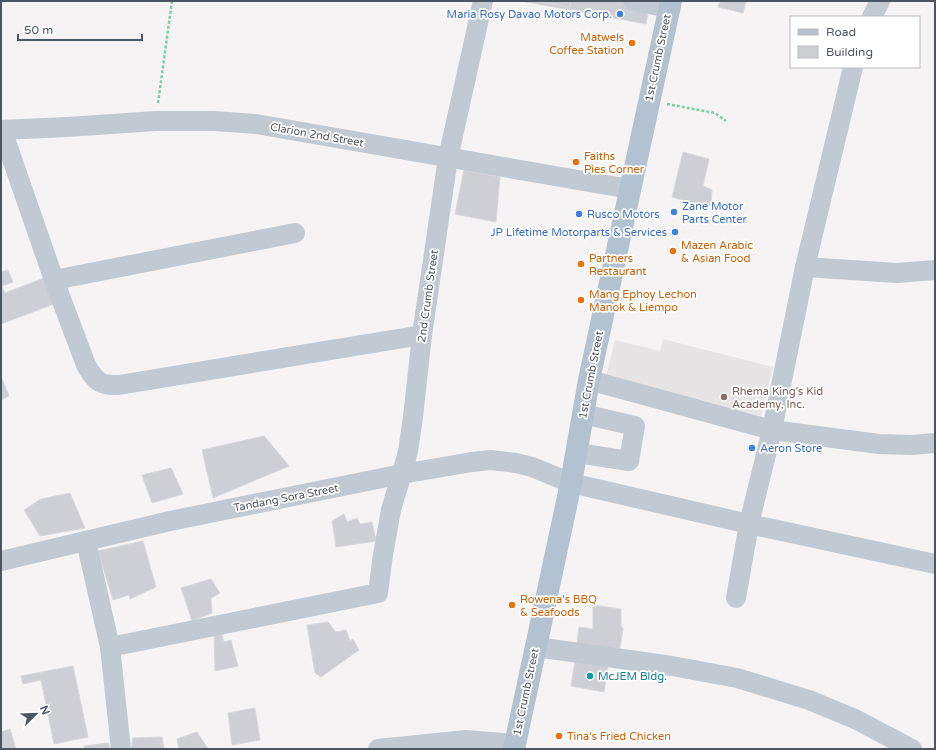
<svg xmlns="http://www.w3.org/2000/svg" width="936" height="750" font-family="'Varela Round',sans-serif">
  <style>
    .education { fill: #e6e4e5 }
    .building { fill: #cdcfd5; stroke: #d7d9de }
    .lines { fill: none; stroke-linecap: round; stroke-linejoin: round }
    .path { stroke: #7ad0a6; stroke-width: 2.5; stroke-dasharray: 3 2; stroke-linecap: butt }
    .minor { stroke: #c1cad2; stroke-width: 20 }
    .major { stroke: #b3c2d1; stroke-width: 22 }
    .shop-dot { fill: #3f7fe0; stroke: #fff; stroke-width: 1.5 }
    .food-dot { fill: #e8710a; stroke: #fff; stroke-width: 1.5 }
    .education-dot { fill: #8d6e63; stroke: #fff; stroke-width: 1.5 }
    .culture-dot { fill: #0f9aa8; stroke: #fff; stroke-width: 1.5 }
    .labels { text-anchor: middle; dominant-baseline: central; stroke-width: 3.5; stroke-linejoin: round; paint-order: stroke }
    .shop-label { font-size: 11px; fill: #366cbe; stroke: #fff; text-anchor: start }
    .food-label { font-size: 11px; fill: #c56008; stroke: #fff; text-anchor: start }
    .street-label { font-size: 11px; fill: #4a5661; stroke: #fff }
    .education-label { font-size: 11px; fill: #785e54; stroke: #fff; text-anchor: start }
    .culture-label { font-size: 11px; fill: #0d838f; stroke: #fff; text-anchor: start }
  </style>
  <rect width="100%" height="100%" fill="#f5f3f3"/>
  <polygon class="education" points="663,339 773,367 761,416 606,377 615,340 660,351"/>
  <g class="building">
    <polygon points="522,1 650,1 646,24"/>
    <polygon points="534,1 571,1 570,7"/>
    <polygon points="720,1 746,1 743,13 718,7"/>
    <polygon points="683,152 709,159 703,186 712,190 711,206 702,206 672,197"/>
    <polygon points="464,170 500,177 496,222 455,214"/>
    <polygon points="8,270 13,282 2,286 5,293 44,278 54,304 1,324 1,272"/>
    <polygon points="1,376 9,396 1,400"/>
    <polygon points="264,436 289,466 213,498 202,450"/>
    <polygon points="171,468 183,494 152,503 142,475"/>
    <polygon points="70,493 85,528 40,536 24,510 41,499"/>
    <polygon points="344,514 347,522 357,518 360,524 372,522 376,541 336,547 332,521"/>
    <polygon points="143,541 156,587 130,599 129,595 113,600 98,551"/>
    <polygon points="211,579 220,593 211,598 212,613 192,621 181,588"/>
    <polygon points="593,605 621,609 621,626 623,629 619,653 577,643 579,627 593,629"/>
    <polygon points="328,622 336,632 346,630 350,641 353,639 359,650 321,677 315,673 307,625"/>
    <polygon points="221,631 224,642 231,640 238,666 215,671 214,633"/>
    <polygon points="575,660 608,666 604,692 571,686"/>
    <polygon points="73,666 88,737 54,744 41,680 23,684 21,676"/>
    <polygon points="255,708 260,740 232,745 228,713"/>
    <polygon points="10,729 16,749 1,749 1,732"/>
    <polygon points="197,732 208,749 179,749 177,739"/>
    <polygon points="162,737 164,749 131,749 133,738"/>
    <polygon points="108,743 111,749 84,749 84,746"/>
  </g>
  <g class="lines">
    <g class="path">
      <polyline points="158,103 172,1"/>
      <polyline points="667,104 715,113 726,121"/>
    </g>
    <g class="minor">
      <polyline points="633,1 669,8"/>
      <polyline points="872,17 880,1"/>
      <polyline points="1,130 67,127 156,121 214,121 256,124 630,189"/>
      <path d="M 2,130 L 54,280 L 86,365 C 95,381 100,386 119,385 L 422,335"/>
      <polyline points="805,267 897,273 935,270"/>
      <polyline points="54,280 295,233"/>
      <polyline points="589,380 772,430 879,444 912,445 935,443"/>
      <polyline points="577,453 629,461 635,426 583,414"/>
      <polyline points="86,541 110,647 121,749"/>
      <polyline points="1,561 170,521 402,474 472,462 491,460 516,463 532,467 571,483 749,524 935,564"/>
      <polyline points="736,598 749,524 772,430 805,267 853,67"/>
      <polyline points="110,647 378,593 383,555 391,510 395,496 402,474 408,451 413,417 422,335 448,158 483,1"/>
      <polyline points="536,647 672,666 737,678 809,700 855,719 912,749"/>
      <polyline points="378,749 466,740 515,744"/>
    </g>
    <polyline class="major" points="514,749 571,483 589,380 671,1"/>
  </g>
  <g class="shop-dot">
    <circle cx="620" cy="14" r="4"/>
    <circle cx="674" cy="212" r="4"/>
    <circle cx="579" cy="214" r="4"/>
    <circle cx="675" cy="232" r="4"/>
    <circle cx="752" cy="448" r="4"/>
  </g>
  <g class="food-dot">
    <circle cx="632" cy="43" r="4"/>
    <circle cx="576" cy="162" r="4"/>
    <circle cx="673" cy="251" r="4"/>
    <circle cx="581" cy="264" r="4"/>
    <circle cx="581" cy="300" r="4"/>
    <circle cx="512" cy="605" r="4"/>
    <circle cx="559" cy="736" r="4"/>
  </g>
  <circle class="education-dot" cx="724" cy="397" r="4"/>
  <circle class="culture-dot" cx="590" cy="676" r="4"/>
  <g class="labels">
    <g class="shop-label">
      <text x="612" y="14" text-anchor="end">Maria Rosy Davao Motors Corp.</text>
      <text x="682" y="206">Zane Motor<tspan x="682" dy="13">Parts Center</tspan></text>
      <text x="587" y="214">Rusco Motors</text>
      <text x="667" y="232" text-anchor="end">JP Lifetime Motorparts &amp; Services</text>
      <text x="760" y="448">Aeron Store</text>
    </g>
    <g class="food-label">
      <text x="624" y="37" text-anchor="end">Matwels<tspan x="624" dy="13">Coffee Station</tspan></text>
      <text x="584" y="156">Faiths<tspan x="584" dy="13">Pies Corner</tspan></text>
      <text x="681" y="245">Mazen Arabic<tspan x="681" dy="13">&amp; Asian Food</tspan></text>
      <text x="589" y="258">Partners<tspan x="589" dy="13">Restaurant</tspan></text>
      <text x="589" y="294">Mang Ephoy Lechon<tspan x="589" dy="13">Manok &amp; Liempo</tspan></text>
      <text x="520" y="599">Rowena's BBQ<tspan x="520" dy="13">&amp; Seafoods</tspan></text>
      <text x="567" y="736">Tina's Fried Chicken</text>
    </g>
    <g class="street-label">
      <text transform="translate(658 58) rotate(-78)">1st Crumb Street</text>
      <text transform="translate(317 135) rotate(10)">Clarion 2nd Street</text>
      <text transform="translate(428 296) rotate(-82)">2nd Crumb Street</text>
      <text transform="translate(591 375) rotate(-79)">1st Crumb Street</text>
      <text transform="translate(286 498) rotate(-11)">Tandang Sora Street</text>
      <text transform="translate(526 692) rotate(-78)">1st Crumb Street</text>
    </g>
    <g class="education-label">
      <text x="732" y="391">Rhema King's Kid<tspan x="732" dy="13">Academy, Inc.</tspan></text>
    </g>
    <g class="culture-label">
      <text x="598" y="676">McJEM Bldg.</text>
    </g>
  </g>
  <rect width="936" height="750" fill="none" stroke="#4a5661" stroke-width="4"/>
  <rect x="790" y="16" width="130" height="52" fill="#ffffff" stroke="#b7bbc0"/>
  <rect x="798" y="29" width="20" height="6" fill="#b3c2d1" stroke="#b7bbc0"/>
  <text x="826" y="36" font-size="12" fill="#4a5661">Road</text>
  <rect x="798" y="46" width="20" height="12" fill="#cdcfd5" stroke="#b7bbc0"/>
  <text x="826" y="56" font-size="12" fill="#4a5661">Building</text>
  <g transform="translate(36 714) rotate(67)" stroke="#ffffff" stroke-width="3" paint-order="stroke">
  <path d="M0-3L7 15L0 10L-7 15Z" fill="#4a5661"/>
  <text y="-6" font-size="11" font-weight="bold" text-anchor="middle" fill="#4a5661">N</text>
  </g>
  <path d="M18 34v6h124v-6" fill="none" stroke="#4a5661" stroke-width="2"/>
  <text x="24" y="34" font-size="12" fill="#4a5661" stroke="#ffffff" stroke-width="3" paint-order="stroke">50 m</text>
</svg>
